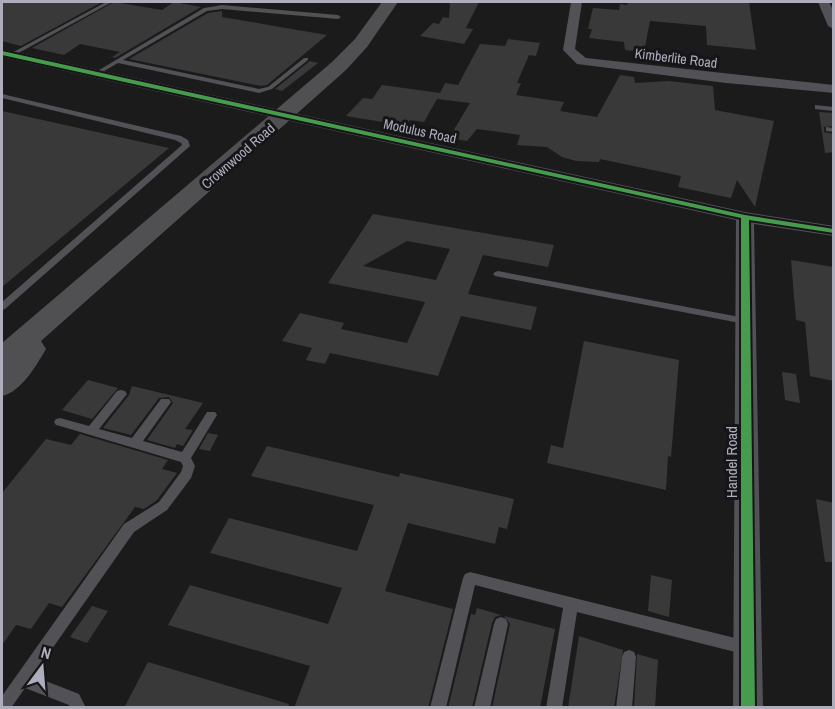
<svg xmlns="http://www.w3.org/2000/svg" width="835" height="709" font-family="'Archivo Narrow',sans-serif">
  <style>
    .building { fill: #39393a; fill-rule: evenodd }
    .lines { fill: none; stroke-linecap: round; stroke-linejoin: round }
    .service { fill: #515156; fill-rule: evenodd }
    .minor { fill: #515156; fill-rule: evenodd }
    .secondary { fill: #505053; fill-rule: evenodd }
    .cycleway-casing { stroke: #161518; stroke-width: 4 }
    .cycleway { fill: #469c4c; fill-rule: evenodd }
    .labels { text-anchor: middle; dominant-baseline: central; stroke-width: 6; stroke-linejoin: round; paint-order: stroke }
    .far-street-label { font-size: 14px; fill: #aeadbc; stroke: #161518 }
    .street-label { font-size: 15px; fill: #aeadbc; stroke: #161518 }
  </style>
  <rect width="100%" height="100%" fill="#1b1b1c"/>
  <g class="building">
    <polygon points="2,2 102,2 21,46 2,41"/>
    <polygon points="114,2 162,10 174,2 201,7 115,58 112,57 120,52 80,44 64,55 32,48"/>
    <polygon points="450,2 479,2 466,28 473,29 464,44 420,36 433,23 439,24 443,17 449,18"/>
    <polygon points="628,2 749,2 756,50 707,45 706,26 650,21 644,52 625,50 624,42 589,38 592,29 588,29 593,8 619,10 620,4 627,5"/>
    <polygon points="222,11 222,17 327,35 267,85 261,86 129,59 208,13"/>
    <polygon points="508,39 540,43 536,56 529,55 517,83 521,83 516,95 564,102 560,111 597,117 620,75 634,77 635,83 669,81 713,86 715,110 774,121 755,207 737,180 731,198 678,187 681,176 600,159 599,162 576,161 562,157 547,147 517,145 520,135 477,129 467,141 449,138 470,103 437,99 424,122 410,120 407,126 346,116 363,98 372,99 382,85 440,93 445,83 458,85 480,44 505,46"/>
    <polygon points="310,61 318,63 282,91 275,89"/>
    <polygon points="2,111 169,148 2,287"/>
    <polygon points="819,112 834,113 834,126 824,127 824,132 834,134 834,152 825,153"/>
    <path d="M 373,214 L 554,245 L 548,267 L 483,255 L 468,294 L 537,307 L 531,330 L 461,316 L 438,376 L 330,353 L 325,364 L 306,360 L 312,348 L 282,341 L 300,313 L 344,323 L 341,329 L 407,343 L 425,302 L 328,283 ZM 407,241 L 450,249 L 436,280 L 363,266 Z"/>
    <polygon points="791,260 834,267 834,381 810,376 805,322 796,320"/>
    <polygon points="584,341 679,360 671,457 668,456 666,490 547,463 551,445 563,448"/>
    <polygon points="782,372 796,374 800,403 785,400"/>
    <polygon points="88,380 118,388 92,419 62,410"/>
    <polygon points="132,386 203,403 185,429 193,430 183,446 177,444 175,448 147,440 173,403 169,397 159,398 131,435 103,428 129,395"/>
    <polygon points="208,433 218,435 210,451 199,449"/>
    <polygon points="80,434 168,460 162,469 177,473 157,500 144,509 135,507 62,607 49,603 31,629 16,625 2,645 2,493 46,439 71,445"/>
    <polygon points="267,446 399,477 400,473 514,499 507,529 499,527 495,544 408,523 385,591 453,609 428,708 294,708 310,666 168,625 190,585 328,624 342,588 210,553 229,518 357,551 374,505 251,476"/>
    <polygon points="816,499 834,503 834,562 825,562"/>
    <polygon points="651,575 672,580 669,617 648,611"/>
    <polygon points="92,606 108,611 87,643 70,637"/>
    <polygon points="477,608 501,615 495,617 492,623 472,708 448,708 471,614 475,615"/>
    <polygon points="504,616 555,629 540,708 492,708 510,624"/>
    <polygon points="579,636 623,650 614,708 568,708"/>
    <polygon points="637,654 658,660 655,708 634,708"/>
    <polygon points="148,662 289,704 288,708 124,708"/>
  </g>
  <g class="lines">
    <g class="service">
      <polygon points="106,2 112,2 13,56 8,55"/>
      <polygon points="222,5 338,15 341,17 338,19 222,9 207,11 123,60 259,89 268,87 304,58 308,58 308,60 272,89 259,93 118,63 99,74 94,73 204,8"/>
      <polygon points="2,94 181,136 188,140 190,146 5,309 2,310 2,302 182,145 181,143 175,140 2,98"/>
      <polygon points="815,105 834,107 834,111 815,109"/>
      <polygon points="826,127 834,128 834,132 826,131"/>
      <polygon points="498,271 745,318 750,321 745,324 495,276 493,274 495,272"/>
      <polygon points="121,390 125,391 127,394 99,429 132,438 161,399 169,399 171,402 143,441 182,452 207,412 215,412 217,415 191,458 195,466 191,478 167,510 134,532 33,676 79,694 86,708 70,708 69,705 25,688 11,708 2,708 2,696 124,524 159,502 181,472 183,466 181,462 60,426 56,425 54,422 56,419 60,418 89,426 117,391"/>
      <polygon points="470,572 747,641 752,643 754,648 752,653 747,655 577,612 562,708 546,708 563,608 475,585 446,708 430,708 463,578 465,574"/>
      <polygon points="501,617 506,619 508,624 490,708 474,708 494,624 496,619"/>
      <polygon points="629,650 634,652 636,657 632,708 616,708 622,657 624,652"/>
    </g>
    <g class="minor">
      <polygon points="571,2 582,2 575,49 586,58 834,85 834,93 726,83 577,64 563,50"/>
      <polygon points="818,2 829,2 834,12 834,29 828,26"/>
      <polygon points="2,49 745,212 834,226 834,236 754,224 763,708 733,708 736,220 2,57"/>
    </g>
    <path class="secondary" d="M 382,2 L 398,2 L 367,47 L 346,70 L 41,341 L 46,349 C 36,366 21,392 2,396 L 2,343 L 332,62 L 355,39 Z"/>
    <g class="cycleway-casing">
      <polygon id="cycleway" points="2,51 745,215 834,229 834,233 749,220 755,708 741,708 741,218 2,55"/>
    </g>
    <use href="#cycleway" class="cycleway"/>
  </g>
  <g class="labels">
    <g class="far-street-label">
      <text transform="translate(676 58) rotate(7)">Kimberlite Road</text>
      <text transform="translate(420 131) rotate(12)">Modulus Road</text>
      <text transform="translate(238 156) rotate(-41)">Crownwood Road</text>
    </g>
    <g class="street-label">
      <text transform="translate(731 462) rotate(-90)">Handel Road</text>
    </g>
  </g>
  <rect width="835" height="709" fill="none" stroke="#aeadbc" stroke-width="6"/>
  <g transform="translate(42 667) rotate(16)" stroke="#161518" stroke-width="4.5" paint-order="stroke">
  <path d="M0-4.5L10 22L0 15L-10 22Z" fill="#aeadbc"/>
  <text y="-9" font-size="16" font-weight="bold" text-anchor="middle" fill="#aeadbc">N</text>
  </g>
</svg>
